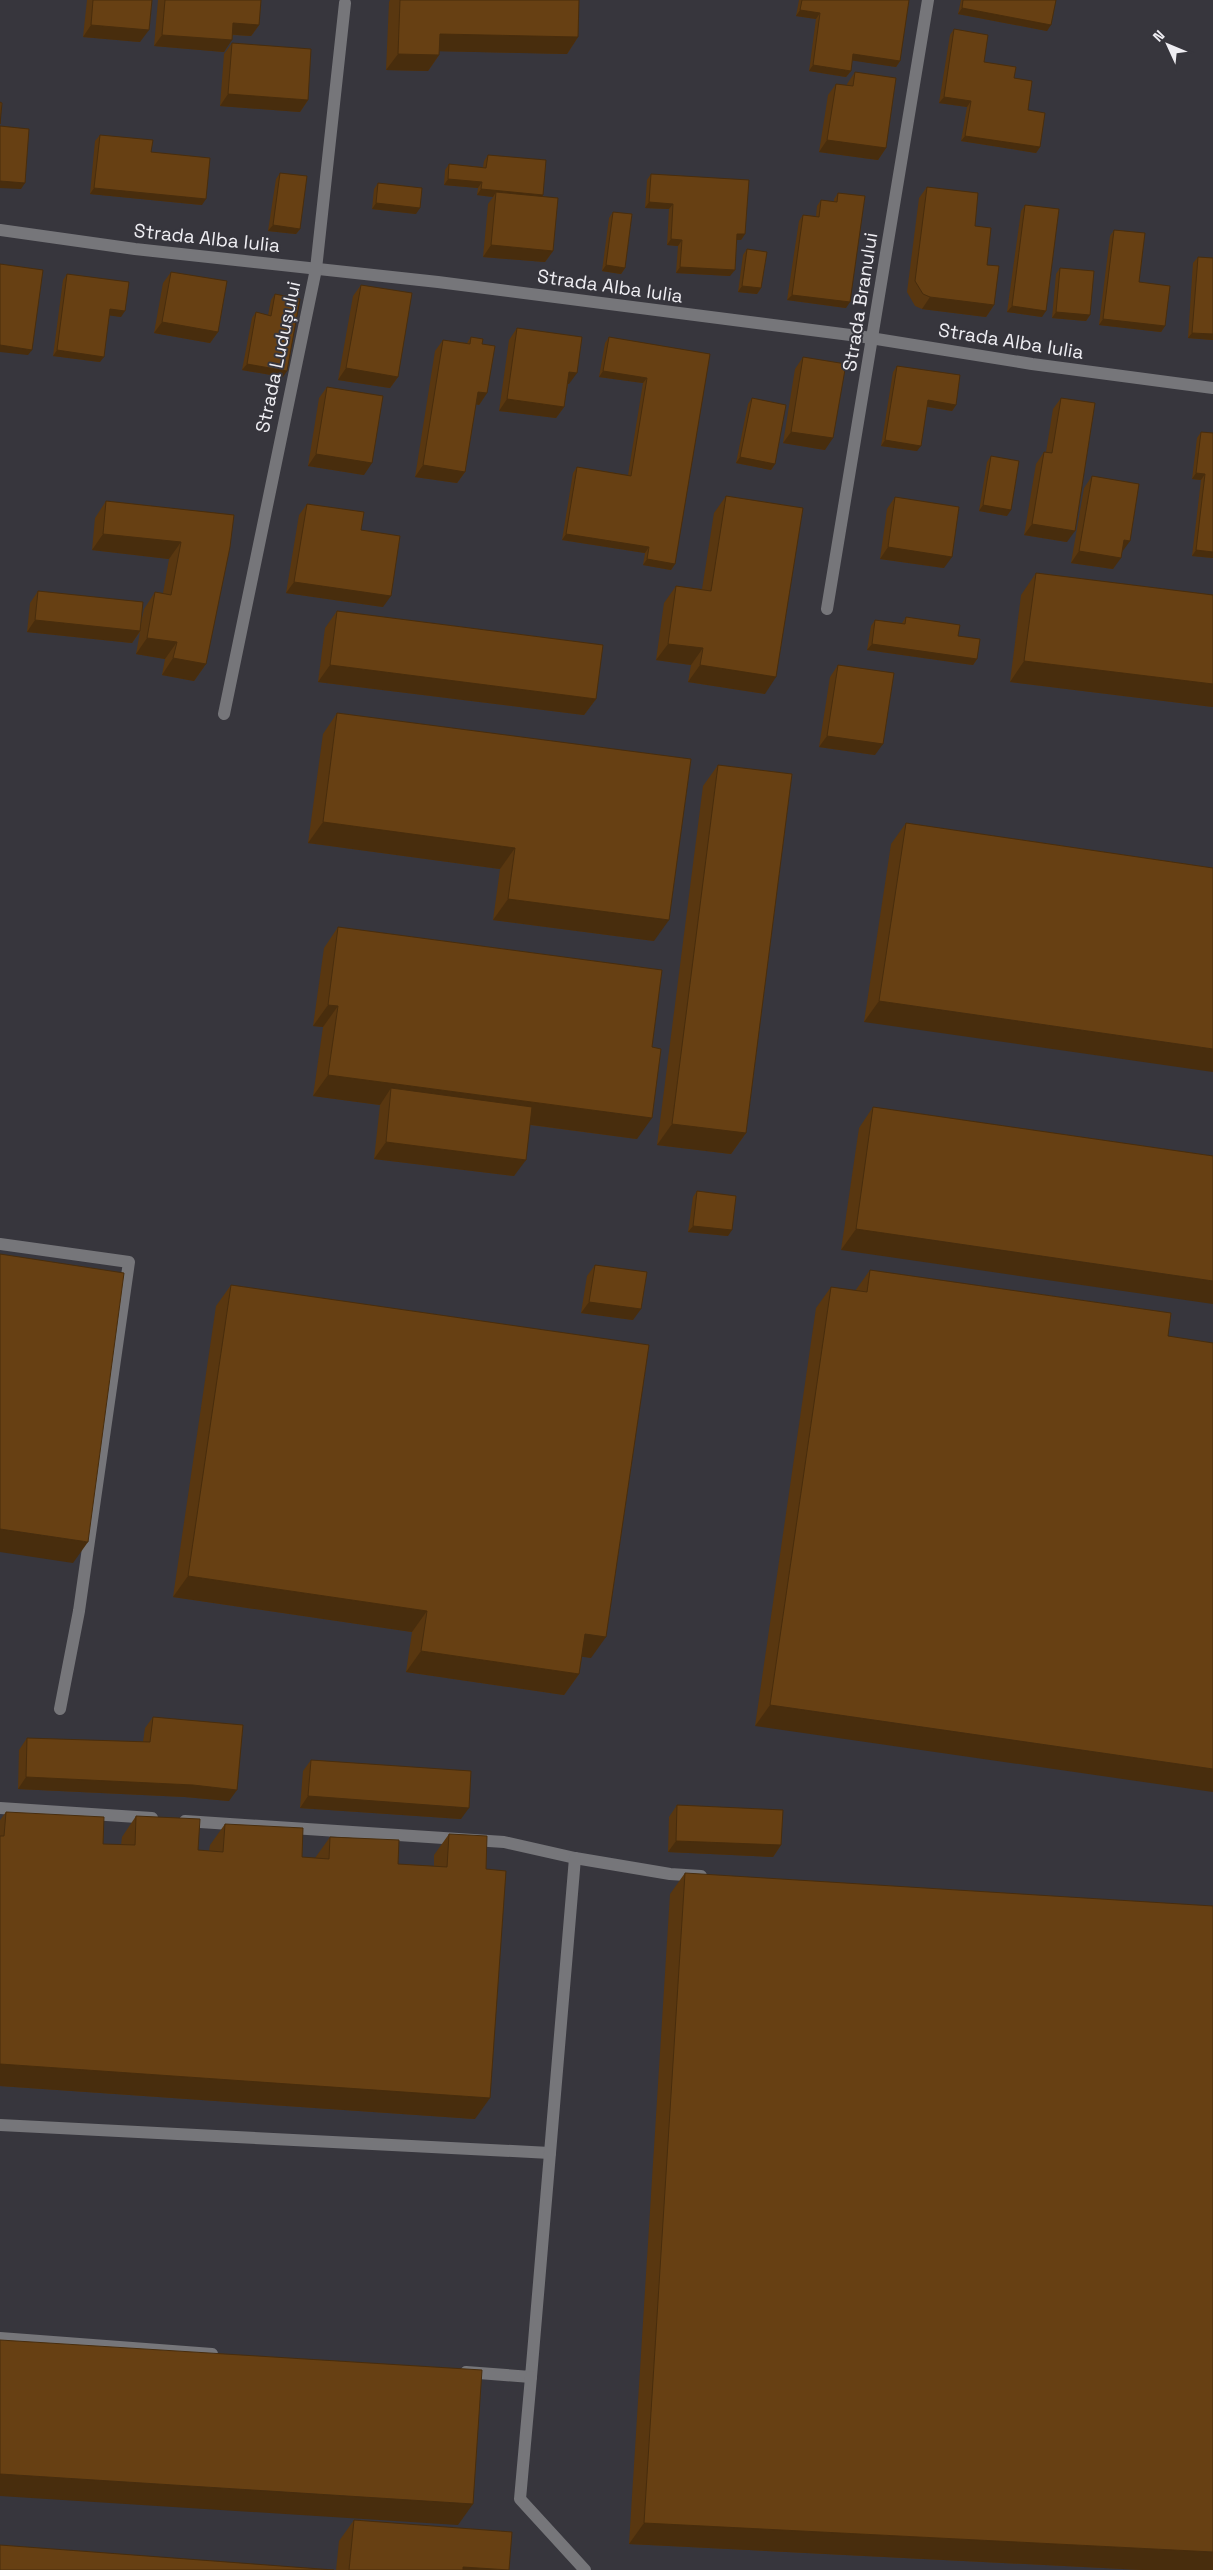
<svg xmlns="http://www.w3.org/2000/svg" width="1213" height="2570" font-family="'Space Grotesk',sans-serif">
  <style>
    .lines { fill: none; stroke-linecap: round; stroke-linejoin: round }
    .minor { stroke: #76767a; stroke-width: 12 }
    .wall { fill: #593710 }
    .shaded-wall { fill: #482d0d }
    .building { fill: #674013; stroke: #482d0d }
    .labels { text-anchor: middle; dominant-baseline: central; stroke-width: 4; stroke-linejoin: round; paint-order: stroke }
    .street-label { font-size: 19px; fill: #efeef3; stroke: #37363d }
  </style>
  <rect width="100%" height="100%" fill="#37363d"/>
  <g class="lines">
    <g class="minor">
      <polyline points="0,230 135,249 438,282 858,336 1032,364 1213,388"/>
      <polyline points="827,609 928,0"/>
      <polyline points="224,714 316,269 345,3"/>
      <polyline points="0,1244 129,1262 79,1611 60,1709"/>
      <polyline points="0,1808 152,1818"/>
      <polyline points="185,1821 504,1842 575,1858 670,1874 701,1876"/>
      <polyline points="0,2125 550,2153"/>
      <polyline points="0,2338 212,2354"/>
      <polyline points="466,2372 531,2377 575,1858"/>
      <polyline points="531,2377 520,2499 585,2570"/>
    </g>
  </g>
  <g class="wall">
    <polygon points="87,0 152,0 140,42 83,37"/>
    <polygon points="158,0 261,0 259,25 251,36 232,35 224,52 154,46"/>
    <polygon points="390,0 579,0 578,37 567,54 439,51 439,55 428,71 386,70 389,2"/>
    <polygon points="799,0 909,0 900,61 896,67 852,60 851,71 846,77 809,71 816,19 796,16"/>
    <polygon points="961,0 1056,0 1047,31 958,14"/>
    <polygon points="954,29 984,62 1014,78 1040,147 1036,153 961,141 967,107 939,103 950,35"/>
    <polygon points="232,43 308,100 300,112 220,106 224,54"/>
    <polygon points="855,72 886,148 878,160 819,152 828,95 836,84 847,86 847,84"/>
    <polygon points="100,135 151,152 202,205 90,194 95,141"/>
    <polygon points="488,155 543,195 542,197 553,251 545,262 483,257 488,204 493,197 477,195 478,188 444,185 445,170 449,164 483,167 484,161"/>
    <polygon points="280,173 300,229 296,234 268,231 276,179"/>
    <polygon points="651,174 745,234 741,240 737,240 730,276 676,273 678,246 667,245 669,209 645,208 647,180"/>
    <polygon points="378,183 416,214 372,209 374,189"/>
    <polygon points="927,187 987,265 994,305 986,317 922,309 915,306 907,292 919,198"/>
    <polygon points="838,193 846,308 787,300 799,221 803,215 816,216 817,206 821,200 834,202 834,199"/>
    <polygon points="1025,205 1042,317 1007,312 1021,211"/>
    <polygon points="613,212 625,268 621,274 602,271 609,218"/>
    <polygon points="1114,230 1139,282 1165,326 1161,332 1099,325 1110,236"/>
    <polygon points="747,249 761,288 757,294 738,292 743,255"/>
    <polygon points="1198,257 1213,340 1188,338 1193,263"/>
    <polygon points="1060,268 1090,315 1086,321 1052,318 1056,274"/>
    <polygon points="171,272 218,332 210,343 154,333 163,283"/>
    <polygon points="67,274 121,317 110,315 100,362 53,356 63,280"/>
    <polygon points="361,285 398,377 390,388 338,380 353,296"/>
    <polygon points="275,294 283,377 242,370 252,318 256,312 268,315 271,300"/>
    <polygon points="517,328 569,384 568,384 564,407 556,418 499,411 509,340"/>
    <polygon points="471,337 482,344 487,393 479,405 476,404 465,472 457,483 415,477 435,351 443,340 467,343"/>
    <polygon points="609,337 710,354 675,564 671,570 643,565 645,553 562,540 573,473 577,467 628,475 643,383 599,377 605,343"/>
    <polygon points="803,357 825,450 783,443 795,369"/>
    <polygon points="897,366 956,405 952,411 927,407 917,451 881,446 893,372"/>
    <polygon points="327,387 364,475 308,466 319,398"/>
    <polygon points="752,398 775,464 771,470 736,463 748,404"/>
    <polygon points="1061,398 1067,542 1024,535 1036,464 1044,452 1046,452 1053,409"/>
    <polygon points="1201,432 1213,433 1213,558 1192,556 1201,480 1192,479 1197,438"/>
    <polygon points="991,456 1007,516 979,511 987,462"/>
    <polygon points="1092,476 1122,551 1113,569 1071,563 1084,488"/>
    <polygon points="726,496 765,694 688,682 691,665 656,660 664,603 676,586 702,589 714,513"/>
    <polygon points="895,497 944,568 880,559 887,509"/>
    <polygon points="106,501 234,515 206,664 194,681 162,675 165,659 136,654 140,632 132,643 27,632 30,603 38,591 140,628 144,609 155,592 163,593 169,559 92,550 95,518"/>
    <polygon points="307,504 361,530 383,607 286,593 299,515"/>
    <polygon points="1036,573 1213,595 1213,707 1010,682 1021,595"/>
    <polygon points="337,611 596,699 584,715 318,682 325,628"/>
    <polygon points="906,617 958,636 977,659 973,665 867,650 871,626 875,620 902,623"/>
    <polygon points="838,665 875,755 819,747 830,677"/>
    <polygon points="337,713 654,941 493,920 500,869 308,843 323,734"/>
    <polygon points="718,765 746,1133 731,1154 657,1145 703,786"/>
    <polygon points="906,823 1213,868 864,1022 891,844"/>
    <polygon points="338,927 637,1139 530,1125 514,1176 374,1159 380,1105 313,1096 323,1027 313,1026 324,948"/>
    <polygon points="873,1107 1213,1156 841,1250 859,1128"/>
    <polygon points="697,1191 728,1236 688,1232 693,1197"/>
    <polygon points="595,1265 633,1320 581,1313 587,1276"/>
    <polygon points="870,1270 1168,1336 755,1726 816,1308 831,1287 855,1291"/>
    <polygon points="231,1285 591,1658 582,1656 579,1674 564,1695 406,1672 412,1632 173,1597 216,1306"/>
    <polygon points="153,1717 229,1801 185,1797 18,1789 19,1750 27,1738 143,1742 145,1728"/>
    <polygon points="311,1760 461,1819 300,1808 303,1771"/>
    <polygon points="677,1805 781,1845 773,1857 668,1852 669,1817"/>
    <polygon points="6,1812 103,1844 121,1845 122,1837 136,1816 198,1850 209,1851 210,1845 225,1824 302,1857 315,1858 330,1837 398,1864 434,1866 434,1855 449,1834 475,2119 0,2086 0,1820"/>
    <polygon points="685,1873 1213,2570 1143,2570 629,2544 670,1894"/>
    <polygon points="354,2520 509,2570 336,2570 339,2541"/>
  </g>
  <g class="shaded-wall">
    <polygon points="962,8 1051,25 1047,31 958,14"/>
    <polygon points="800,10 820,13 816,19 796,16"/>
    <polygon points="233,23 259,25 251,36 225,34"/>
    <polygon points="91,25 149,30 140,42 83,37"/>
    <polygon points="440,34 578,37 567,54 428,51"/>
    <polygon points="162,35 232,40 224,52 154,46"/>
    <polygon points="398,54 439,55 428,71 386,70"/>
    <polygon points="853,54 900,61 896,67 849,60"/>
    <polygon points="813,65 851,71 846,77 809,71"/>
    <polygon points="228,94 308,100 300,112 220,106"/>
    <polygon points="944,97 971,101 967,107 939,103"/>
    <polygon points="965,136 1040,147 1036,153 961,141"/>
    <polygon points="827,140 886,148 878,160 819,152"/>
    <polygon points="448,179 482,182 478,188 444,185"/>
    <polygon points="0,181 25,183 21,189 0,188"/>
    <polygon points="94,188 206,199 202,205 90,194"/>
    <polygon points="481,189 543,195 539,201 496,192 493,197 477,195"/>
    <polygon points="649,202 673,204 669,209 645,208"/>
    <polygon points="376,203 420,208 416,214 372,209"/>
    <polygon points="273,225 300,229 296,234 268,231"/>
    <polygon points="737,234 745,234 741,240 733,240"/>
    <polygon points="671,239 682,240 678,246 667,245"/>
    <polygon points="491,245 553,251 545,262 483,257"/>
    <polygon points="606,265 625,268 621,274 602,271"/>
    <polygon points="680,267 735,270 730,276 676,273"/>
    <polygon points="742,286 761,288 757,294 738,292"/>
    <polygon points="792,295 850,302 846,308 787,300"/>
    <polygon points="930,297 994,305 986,317 922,309"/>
    <polygon points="1012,306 1046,311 1042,317 1007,312"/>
    <polygon points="110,309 125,311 121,317 106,315"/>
    <polygon points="1056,312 1090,315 1086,321 1052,318"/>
    <polygon points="1103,319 1165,326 1161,332 1099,325"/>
    <polygon points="162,322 218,332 210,343 154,333"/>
    <polygon points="1192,333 1213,334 1213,340 1188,338"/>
    <polygon points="0,345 32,350 28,355 0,352"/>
    <polygon points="57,350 104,357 100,362 53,356"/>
    <polygon points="247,364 287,371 283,377 242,370"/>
    <polygon points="346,368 398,377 390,388 338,380"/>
    <polygon points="603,371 647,378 643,383 599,377"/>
    <polygon points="569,372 577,373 569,384 561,384"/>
    <polygon points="478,392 487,393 479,405 470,403"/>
    <polygon points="507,399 564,407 556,418 499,411"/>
    <polygon points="928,400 956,405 952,411 924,406"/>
    <polygon points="791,432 833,438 825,450 783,443"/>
    <polygon points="885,440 921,446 917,451 881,446"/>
    <polygon points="316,454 372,463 364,475 308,466"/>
    <polygon points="740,457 775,464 771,470 736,463"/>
    <polygon points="423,465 465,472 457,483 415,477"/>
    <polygon points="1196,473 1205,474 1201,480 1192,479"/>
    <polygon points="983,505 1011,510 1007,516 979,511"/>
    <polygon points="1032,524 1075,531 1067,542 1024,535"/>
    <polygon points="103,534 181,542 169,559 92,550"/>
    <polygon points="566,534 649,547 645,553 562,540"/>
    <polygon points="1124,540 1130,541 1122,552"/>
    <polygon points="888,547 952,557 944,568 880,559"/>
    <polygon points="1196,550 1213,552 1213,558 1192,556"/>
    <polygon points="1079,551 1121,558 1113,569 1071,563"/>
    <polygon points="647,559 675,564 671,570 643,565"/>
    <polygon points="294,582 391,596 383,607 286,593"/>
    <polygon points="35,620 140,631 132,643 27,632"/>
    <polygon points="147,638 177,642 165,659 136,654"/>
    <polygon points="668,644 703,648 691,665 656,660"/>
    <polygon points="872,644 977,659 973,665 867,650"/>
    <polygon points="173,658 206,664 194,681 162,675"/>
    <polygon points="1024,661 1213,684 1213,707 1010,682"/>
    <polygon points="330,665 596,699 584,715 318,682"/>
    <polygon points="700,665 776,677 765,694 688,682"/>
    <polygon points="827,736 883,744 875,755 819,747"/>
    <polygon points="323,822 515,848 500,869 308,843"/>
    <polygon points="508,899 669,920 654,941 493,920"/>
    <polygon points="879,1001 1213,1049 1213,1072 864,1022"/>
    <polygon points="328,1005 338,1006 323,1027 313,1026"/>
    <polygon points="328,1075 652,1118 637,1139 390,1106 391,1088 380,1105 313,1096"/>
    <polygon points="672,1124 746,1133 731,1154 657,1145"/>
    <polygon points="386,1142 526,1160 514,1176 374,1159"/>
    <polygon points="693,1226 732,1230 728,1236 688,1232"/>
    <polygon points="856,1229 1213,1281 1213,1304 841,1250"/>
    <polygon points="589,1302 641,1309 633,1320 581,1313"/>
    <polygon points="0,1529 88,1542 73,1563 0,1552"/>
    <polygon points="188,1576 427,1611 412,1632 173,1597"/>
    <polygon points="585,1634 606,1637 591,1658 570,1655"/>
    <polygon points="421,1651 579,1674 564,1695 406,1672"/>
    <polygon points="770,1705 1213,1769 1213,1792 755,1726"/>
    <polygon points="26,1777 193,1785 237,1790 229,1801 185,1797 18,1789"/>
    <polygon points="308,1796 469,1808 461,1819 300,1808"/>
    <polygon points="676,1841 781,1845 773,1857 668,1852"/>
    <polygon points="0,2064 490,2098 475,2119 0,2086"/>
    <polygon points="0,2474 473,2504 458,2525 0,2496"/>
    <polygon points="644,2523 1213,2552 1213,2570 1143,2570 629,2544"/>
    <polygon points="463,2567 502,2570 461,2570"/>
  </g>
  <g class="building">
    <polygon points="93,0 152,0 149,30 91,25"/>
    <polygon points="165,0 261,0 259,25 233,23 232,40 162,35"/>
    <polygon points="400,0 579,0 578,37 440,34 439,55 398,54"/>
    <polygon points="802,0 909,0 900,61 853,54 851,71 813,65 820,13 800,10"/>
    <polygon points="963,0 1056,0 1051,25 962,8"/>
    <polygon points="954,29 988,35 984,62 1016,67 1014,78 1032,81 1028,110 1045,113 1040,147 965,136 971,101 944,97"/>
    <polygon points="232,43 311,49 308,100 228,94"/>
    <polygon points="855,72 896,78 886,148 827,140 836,84 853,86"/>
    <polygon points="0,102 2,103 0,124"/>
    <polygon points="0,126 29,129 25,183 0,181"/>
    <polygon points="100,135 153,140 151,152 210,158 206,199 94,188"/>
    <polygon points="488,155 546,160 543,195 481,189 482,182 448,179 449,164 486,168"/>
    <polygon points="280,173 307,176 300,229 273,225"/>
    <polygon points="651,174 749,180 745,234 737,234 735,270 680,267 682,240 671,239 673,204 649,202"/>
    <polygon points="378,183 422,188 420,208 376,203"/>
    <polygon points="927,187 978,193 975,226 991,228 987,265 999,266 994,305 930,297 923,294 915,281"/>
    <polygon points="496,192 558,198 553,251 491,245"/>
    <polygon points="838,193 865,196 850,302 792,295 803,215 819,217 821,200 837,202"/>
    <polygon points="1025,205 1059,209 1046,311 1012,306"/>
    <polygon points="613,212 632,214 625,268 606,265"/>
    <polygon points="1114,230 1145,233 1139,282 1170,286 1165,326 1103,319"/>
    <polygon points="747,249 767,252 761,288 742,286"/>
    <polygon points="1198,257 1213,258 1213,334 1192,333"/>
    <polygon points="0,264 43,270 32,350 0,345"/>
    <polygon points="1060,268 1094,271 1090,315 1056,312"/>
    <polygon points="171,272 227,281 218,332 162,322"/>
    <polygon points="67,274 129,282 125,311 110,309 104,357 57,350"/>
    <polygon points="361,285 412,293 398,377 346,368"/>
    <polygon points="275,294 300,299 287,371 247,364 256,312 271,316"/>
    <polygon points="517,328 582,337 577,373 569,372 564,407 507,399"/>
    <polygon points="471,337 483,339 482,344 495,346 487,393 478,392 465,472 423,465 443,340 470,344"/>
    <polygon points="609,337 710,354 675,564 647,559 649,547 566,534 577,467 631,476 647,378 603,371"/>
    <polygon points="803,357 846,364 833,438 791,432"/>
    <polygon points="897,366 960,375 956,405 928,400 921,446 885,440"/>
    <polygon points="327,387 383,396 372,463 316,454"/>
    <polygon points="752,398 786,405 775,464 740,457"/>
    <polygon points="1061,398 1095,403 1075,531 1032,524 1044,452 1052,453"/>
    <polygon points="1201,432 1213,433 1213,552 1196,550 1205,474 1196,473"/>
    <polygon points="991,456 1019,461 1011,510 983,505"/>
    <polygon points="1092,476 1139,484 1130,541 1124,540 1121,558 1079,551"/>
    <polygon points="726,496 803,508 776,677 700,665 703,648 668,644 676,586 711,591"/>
    <polygon points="895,497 959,507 952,557 888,547"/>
    <polygon points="106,501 234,515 230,547 206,664 173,658 177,642 147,638 155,592 171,595 181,542 103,534"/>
    <polygon points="307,504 364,512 361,530 400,536 391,596 294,582"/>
    <polygon points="1036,573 1213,595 1213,684 1024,661"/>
    <polygon points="38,591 143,602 140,631 35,620"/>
    <polygon points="337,611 603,645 596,699 330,665"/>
    <polygon points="906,617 960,625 958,636 980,639 977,659 872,644 875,620 905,624"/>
    <polygon points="838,665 894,673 883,744 827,736"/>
    <polygon points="337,713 691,759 669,920 508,899 515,848 323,822"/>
    <polygon points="718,765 792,774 746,1133 672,1124"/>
    <polygon points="906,823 1213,868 1213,1049 879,1001"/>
    <polygon points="338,927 662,970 652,1047 661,1049 652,1118 328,1075 338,1006 328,1005"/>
    <polygon points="391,1088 532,1107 526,1160 386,1142"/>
    <polygon points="873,1107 1213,1156 1213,1281 856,1229"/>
    <polygon points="697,1191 736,1196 732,1230 693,1226"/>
    <polygon points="0,1254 124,1273 88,1542 0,1529"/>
    <polygon points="595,1265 647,1272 641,1309 589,1302"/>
    <polygon points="870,1270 1171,1313 1168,1336 1213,1343 1213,1769 770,1705 831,1287 867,1292"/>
    <polygon points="231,1285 649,1345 606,1637 585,1634 579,1674 421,1651 427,1611 188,1576"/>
    <polygon points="153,1717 243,1725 237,1790 193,1785 26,1777 27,1738 150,1742"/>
    <polygon points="311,1760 471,1771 469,1808 308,1796"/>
    <polygon points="677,1805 783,1810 781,1845 676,1841"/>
    <polygon points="6,1812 104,1817 103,1844 135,1845 136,1816 200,1819 198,1850 223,1852 225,1824 303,1828 302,1857 329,1859 330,1837 399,1840 398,1864 447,1867 449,1834 487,1836 486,1869 506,1871 490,2098 0,2064 0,1836 4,1836"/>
    <polygon points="685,1873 1213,1906 1213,2552 644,2523"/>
    <polygon points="0,2340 482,2370 473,2504 0,2474"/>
    <polygon points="354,2520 512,2532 509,2570 463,2567 463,2570 349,2570"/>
    <polygon points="0,2545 334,2570 0,2570"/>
  </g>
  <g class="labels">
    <g class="street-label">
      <text transform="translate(207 238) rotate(6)">Strada Alba Iulia</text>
      <text transform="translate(610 286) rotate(8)">Strada Alba Iulia</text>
      <text transform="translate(860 302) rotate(-81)">Strada Branului</text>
      <text transform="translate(1011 341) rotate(9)">Strada Alba Iulia</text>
      <text transform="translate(278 357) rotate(-78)">Strada Ludușului</text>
    </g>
  </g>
  <g transform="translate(1168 45) rotate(314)" stroke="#37363d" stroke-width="4" paint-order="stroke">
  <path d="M0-4L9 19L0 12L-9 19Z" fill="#efeef3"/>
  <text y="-8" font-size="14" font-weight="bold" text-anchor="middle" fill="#efeef3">N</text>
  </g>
</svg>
